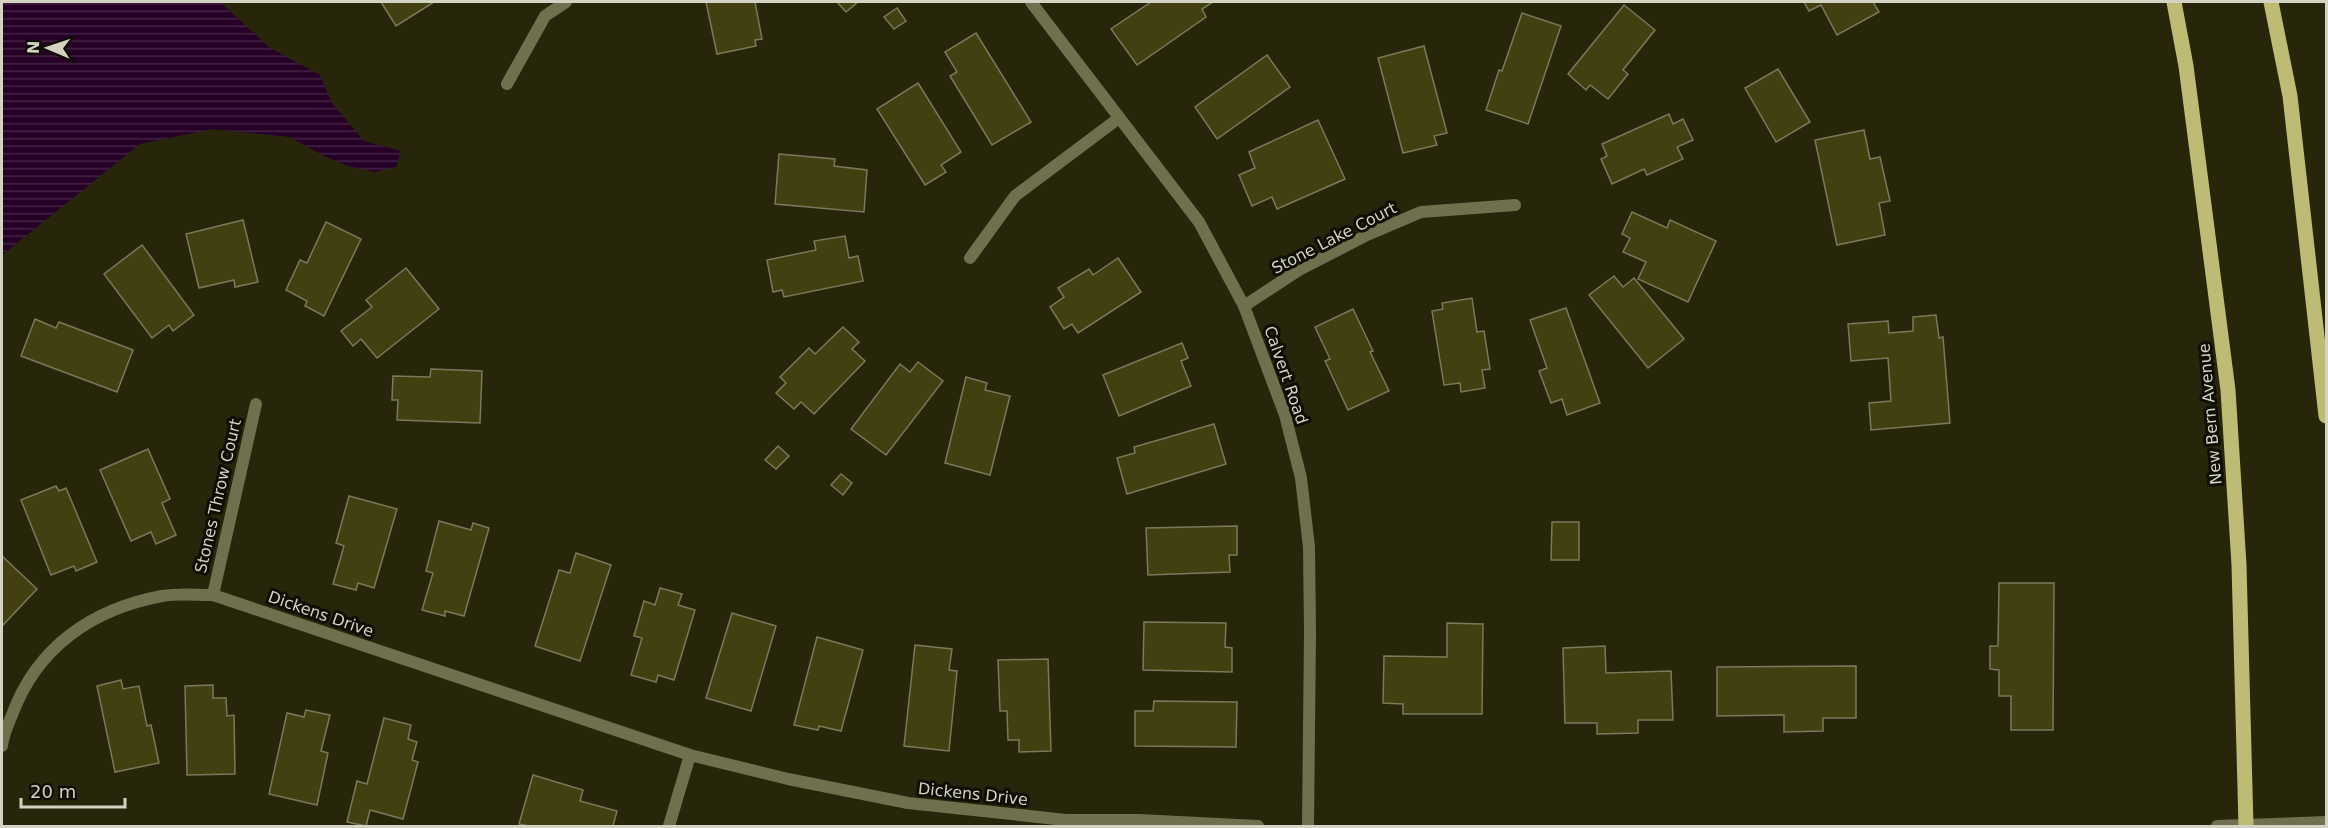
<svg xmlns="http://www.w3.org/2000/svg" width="2328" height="828" font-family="'DejaVu Sans',sans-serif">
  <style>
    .water { fill: url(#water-rules) }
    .building { fill: #424011; stroke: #7a795b; stroke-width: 1.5 }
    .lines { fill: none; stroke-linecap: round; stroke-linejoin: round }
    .minor { stroke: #71704e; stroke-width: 12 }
    .primary { stroke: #bebc74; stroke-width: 15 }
    .labels { text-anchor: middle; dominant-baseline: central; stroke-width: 6; stroke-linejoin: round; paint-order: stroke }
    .street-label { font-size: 16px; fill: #d3d3c3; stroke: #0f0e04 }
  </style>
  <defs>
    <pattern id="water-rules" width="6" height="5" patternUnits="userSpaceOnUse" patternTransform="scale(1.5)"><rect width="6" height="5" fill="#260027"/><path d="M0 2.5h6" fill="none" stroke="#452445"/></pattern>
  </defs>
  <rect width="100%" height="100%" fill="#27260a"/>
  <polygon class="water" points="2,2 220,2 270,48 320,75 332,103 364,141 401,151 396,167 375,172 348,166 324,156 289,137 213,129 140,144 2,255"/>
  <g class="building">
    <polygon points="381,2 434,2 396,26"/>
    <polygon points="706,2 755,2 762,39 755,40 756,46 717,54"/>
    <polygon points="837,2 858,2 846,12"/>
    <polygon points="1151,2 1213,2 1202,9 1206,17 1137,65 1111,29"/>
    <polygon points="1804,2 1873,2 1879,12 1837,35 1821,5 1809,11"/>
    <polygon points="1624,5 1655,30 1623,70 1628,74 1608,99 1590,85 1586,90 1568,74"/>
    <polygon points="897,8 906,21 894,29 884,17"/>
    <polygon points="1522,13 1561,26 1528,124 1486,110 1499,70 1502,71"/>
    <polygon points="976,33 1031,122 992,145 950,76 957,72 945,52"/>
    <polygon points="1424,46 1447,133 1434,136 1437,145 1403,153 1378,58"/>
    <polygon points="1267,55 1290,87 1217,139 1195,107"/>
    <polygon points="1778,69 1810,122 1776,142 1745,88"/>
    <polygon points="918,83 961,152 941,165 946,172 925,185 877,109"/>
    <polygon points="1669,114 1673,124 1683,119 1693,140 1677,147 1683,159 1647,175 1644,169 1612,184 1601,159 1607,156 1602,144"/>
    <polygon points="1318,120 1345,179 1277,209 1272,197 1252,206 1239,175 1255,168 1249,152"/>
    <polygon points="1864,130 1870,159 1880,157 1890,201 1879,203 1885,235 1837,245 1815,140"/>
    <polygon points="779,154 835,159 834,166 867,170 864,212 775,204"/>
    <polygon points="1632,212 1667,228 1670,220 1716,241 1688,302 1638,279 1646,262 1623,252 1630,238 1622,234"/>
    <polygon points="243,220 258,282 235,287 234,280 199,288 186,234"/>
    <polygon points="326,222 361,239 324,316 305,306 307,301 286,290 300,260 307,263"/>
    <polygon points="845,236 849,258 858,256 863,281 784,297 782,290 773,292 767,260 816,250 814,241"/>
    <polygon points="142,245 194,315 173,331 169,325 152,338 104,274"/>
    <polygon points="1118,258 1141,292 1078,333 1072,324 1064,329 1050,307 1064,297 1058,288 1089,269 1093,275"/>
    <polygon points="406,268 439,309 377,358 361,339 353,346 341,331 372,307 366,300"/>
    <polygon points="1614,276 1623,287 1634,278 1684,339 1648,368 1589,295"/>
    <polygon points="1472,298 1477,332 1484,331 1490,369 1482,370 1485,388 1461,392 1460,383 1444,385 1432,311 1443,309 1442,303"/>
    <polygon points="1566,308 1600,403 1567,415 1562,399 1551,403 1539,371 1547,368 1530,320"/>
    <polygon points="1353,309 1373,351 1370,352 1389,391 1348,410 1325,361 1330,359 1315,327"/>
    <polygon points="1936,315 1939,338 1943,337 1950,423 1871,430 1869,403 1891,401 1888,358 1851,361 1848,324 1888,321 1889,333 1913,331 1913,317"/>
    <polygon points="35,319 56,328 59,322 133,350 117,392 21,356"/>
    <polygon points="843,327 859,342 852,349 865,361 814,414 801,402 794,409 776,393 786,383 780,377 809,348 815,354"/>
    <polygon points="1182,343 1188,358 1181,361 1191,386 1119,416 1103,375"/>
    <polygon points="918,362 943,381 886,455 851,429 900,364 910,372"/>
    <polygon points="431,369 482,371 480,423 397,420 398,400 392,400 393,376 430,377"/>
    <polygon points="966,377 987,383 985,390 1010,396 990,475 945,463"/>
    <polygon points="1214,424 1226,464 1127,494 1117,458 1135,453 1134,447"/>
    <polygon points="778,446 789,456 776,469 765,460"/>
    <polygon points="148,449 170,499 162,503 176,535 156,544 151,532 131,541 100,470"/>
    <polygon points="841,474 852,483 843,495 831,485"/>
    <polygon points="56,486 59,491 66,488 97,562 76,571 74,566 51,575 21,500"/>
    <polygon points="349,496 397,509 374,588 358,583 356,590 333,584 344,546 336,543"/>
    <polygon points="439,521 471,530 473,523 489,528 464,616 445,611 445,616 422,610 433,573 426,571"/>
    <polygon points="1552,522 1579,522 1579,560 1551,560"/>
    <polygon points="1237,526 1237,555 1229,555 1230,572 1148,575 1146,528"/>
    <polygon points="576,553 611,565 580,661 535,646 559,570 570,573"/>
    <polygon points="2,556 37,589 2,626"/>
    <polygon points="1999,583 2054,583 2053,730 2011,730 2011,696 1999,696 1999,670 1990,669 1990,646 1998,646"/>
    <polygon points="660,588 682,594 678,605 695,610 674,680 658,675 656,682 631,675 642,638 634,636 644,601 655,605"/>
    <polygon points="732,613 776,626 751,711 706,698"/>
    <polygon points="1144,622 1226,623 1225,647 1232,648 1232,672 1143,670"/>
    <polygon points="1447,623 1483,624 1482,714 1403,714 1403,704 1383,703 1384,656 1447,657"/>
    <polygon points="817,637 863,650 841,731 819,726 818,730 794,725"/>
    <polygon points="915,645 952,649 949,670 957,671 949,751 904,746"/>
    <polygon points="1605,646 1606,673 1671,671 1673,720 1638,720 1638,733 1597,734 1597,723 1565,723 1563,648"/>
    <polygon points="1048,659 1051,751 1019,752 1019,740 1008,740 1007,711 1000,711 998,660"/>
    <polygon points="1856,666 1856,718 1823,718 1823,731 1784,732 1784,715 1717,716 1717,667"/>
    <polygon points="121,680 123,689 139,686 147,726 151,725 159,763 115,772 97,686"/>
    <polygon points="213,685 213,698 226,698 227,716 234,715 235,774 187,775 185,686"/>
    <polygon points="1154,701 1237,702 1236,747 1135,746 1135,711 1153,711"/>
    <polygon points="306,710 330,715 321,751 328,753 317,805 269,794 287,713 304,717"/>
    <polygon points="384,718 411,725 408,739 417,742 412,760 418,762 403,819 370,810 366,826 347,822 357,781 367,784"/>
    <polygon points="533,775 583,790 580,801 617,811 613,826 529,826 519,824"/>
  </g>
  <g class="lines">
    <g class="minor">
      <polyline points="1031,2 1199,222 1244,306 1285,415 1301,478 1309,547 1310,633 1308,826"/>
      <polyline points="507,84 545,16 566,2"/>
      <polyline points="970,258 1015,196 1119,118"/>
      <polyline points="1244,306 1299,270 1367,235 1421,212 1515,205"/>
      <polyline points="213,595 256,404"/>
      <path d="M 2,746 C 3,735 8,725 12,715 C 37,647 92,609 162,596 C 179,593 197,595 213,595 L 690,755 L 788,779 L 908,803 L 1066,820 L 1139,820 L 1258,826"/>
      <polyline points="669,826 690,755"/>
      <polyline points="2217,826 2326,822"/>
    </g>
    <g class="primary">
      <polyline points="2174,2 2186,66 2228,390 2239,565 2246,826"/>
      <polyline points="2271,2 2290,96 2326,416"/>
    </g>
  </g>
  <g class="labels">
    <g class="street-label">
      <text transform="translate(1334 238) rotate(-27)">Stone Lake Court</text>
      <text transform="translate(1286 375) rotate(71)">Calvert Road</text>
      <text transform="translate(2210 414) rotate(-95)">New Bern Avenue</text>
      <text transform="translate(218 496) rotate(-77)">Stones Throw Court</text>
      <text transform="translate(321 614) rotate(19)">Dickens Drive</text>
      <text transform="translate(973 794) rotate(6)">Dickens Drive</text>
    </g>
  </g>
  <rect width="2328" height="828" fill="none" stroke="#d3d3c3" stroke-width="6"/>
  <g transform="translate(48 48) rotate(272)" stroke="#0f0e04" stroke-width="4.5" paint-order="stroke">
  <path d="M0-4.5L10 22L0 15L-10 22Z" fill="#d3d3c3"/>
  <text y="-9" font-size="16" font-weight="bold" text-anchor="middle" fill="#d3d3c3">N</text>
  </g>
  <path d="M21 798v9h104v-9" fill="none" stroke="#d3d3c3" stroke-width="3"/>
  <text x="30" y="798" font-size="18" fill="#d3d3c3" stroke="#0f0e04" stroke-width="4.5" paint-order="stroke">20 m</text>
</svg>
